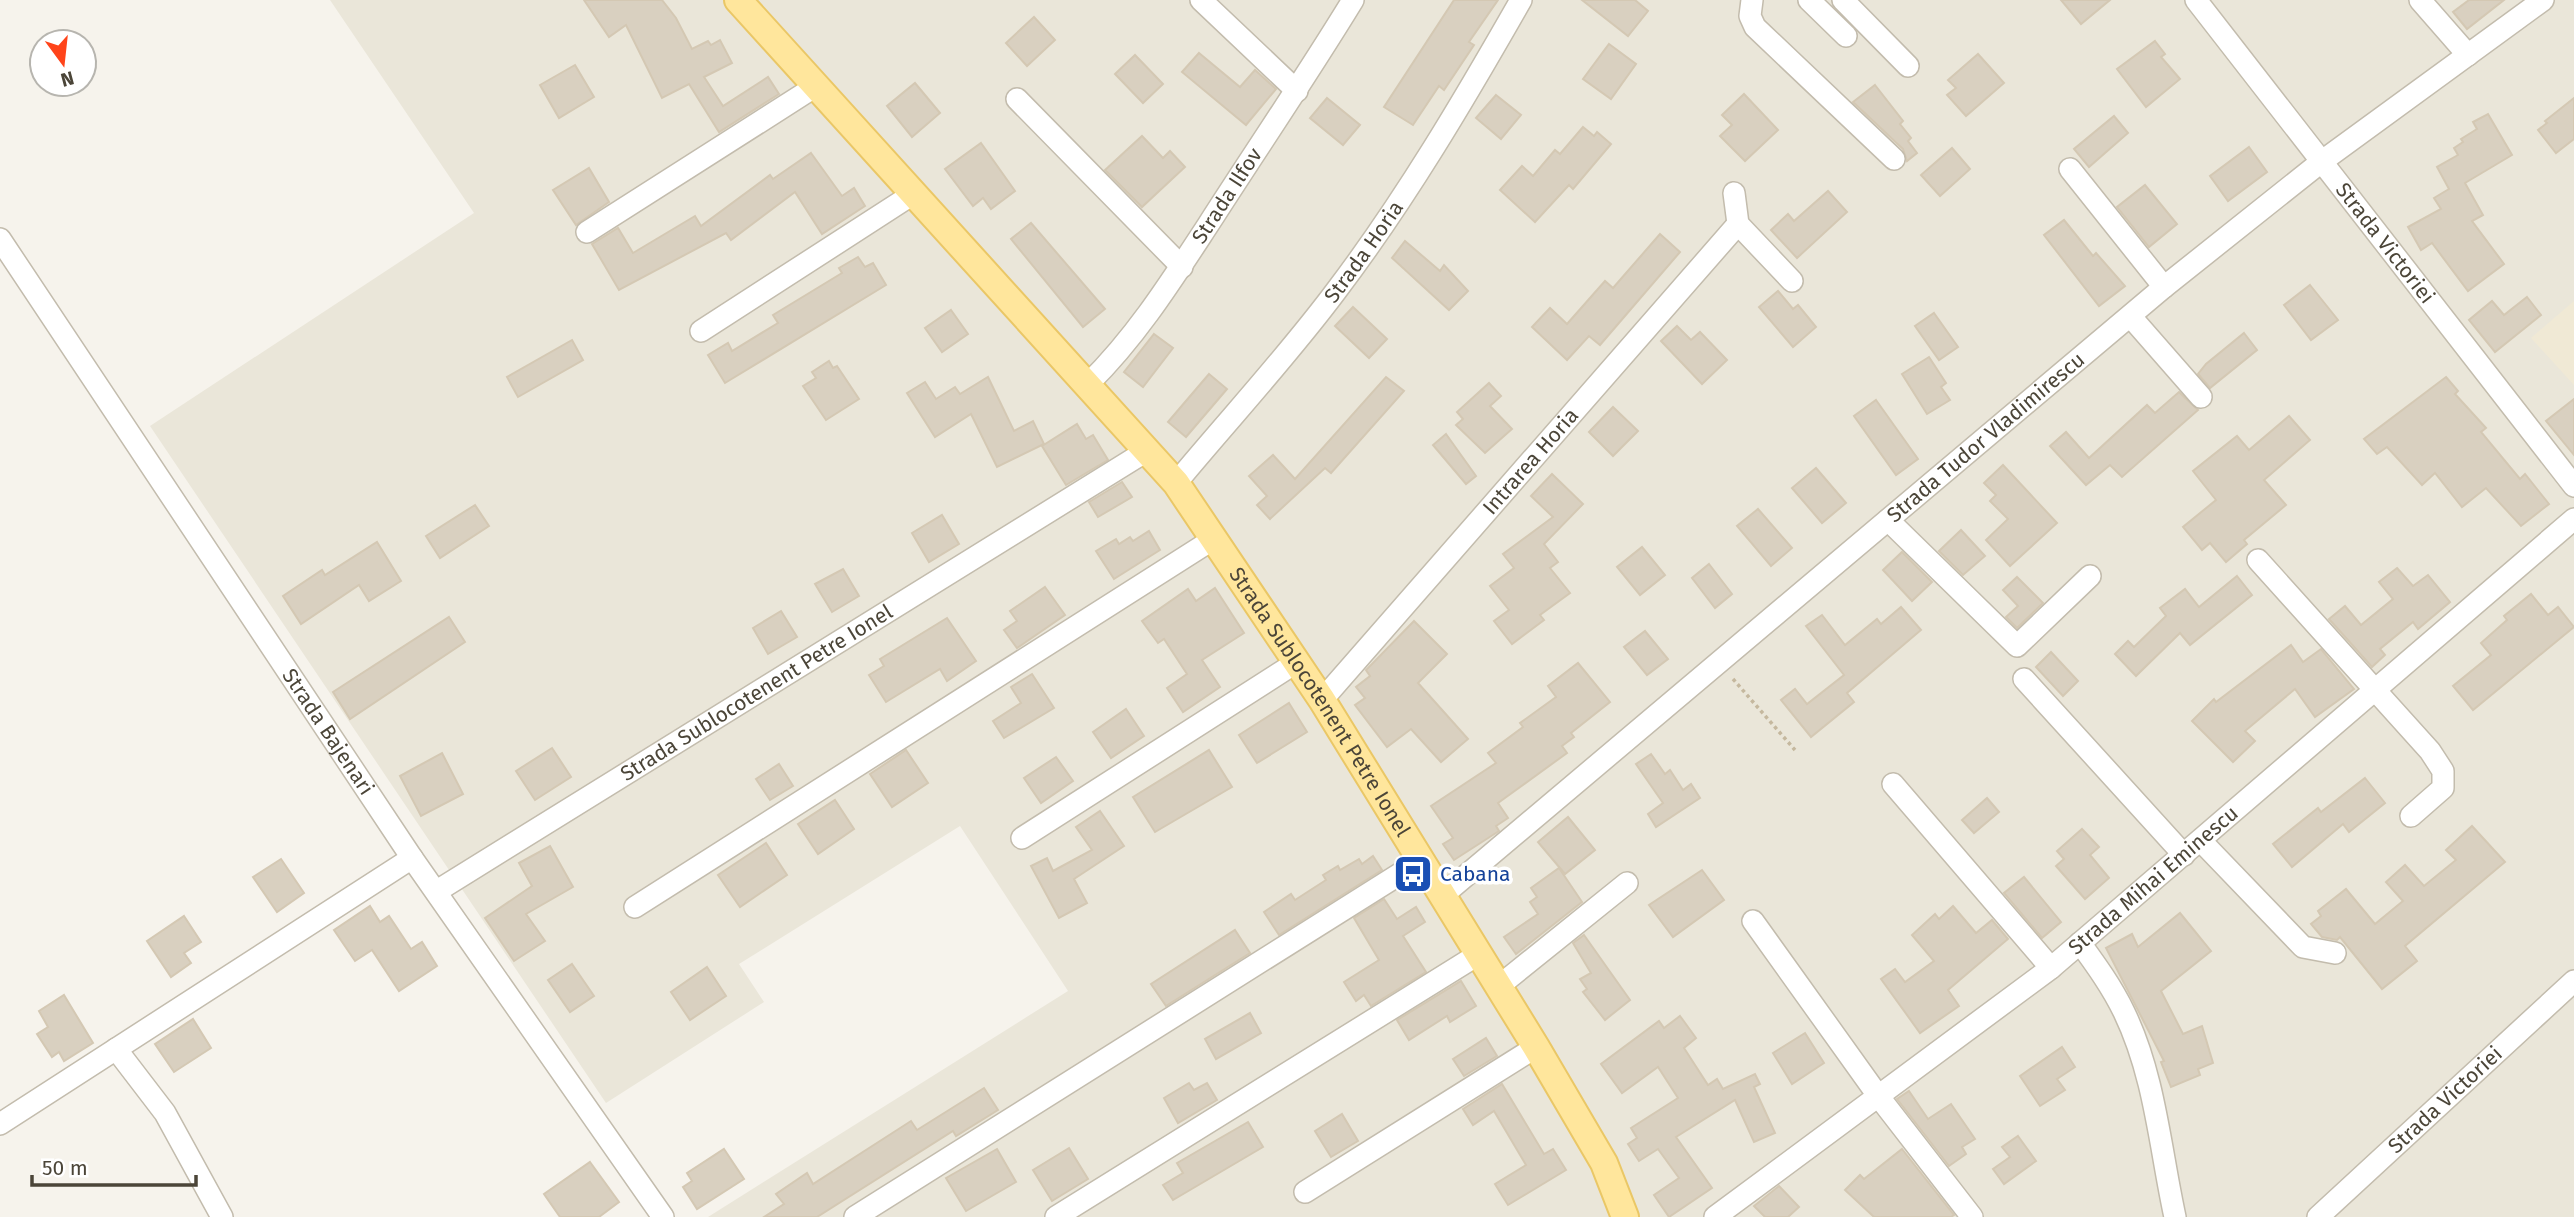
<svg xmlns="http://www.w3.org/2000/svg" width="2574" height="1217" font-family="'Fira Sans',sans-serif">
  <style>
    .residential { fill: #eae6d9 }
    .education { fill: #f0e9d5 }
    .building { fill: #d9d0c0; stroke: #d4c8b3; stroke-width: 2 }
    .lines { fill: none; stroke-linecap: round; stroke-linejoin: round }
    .minor-casing { stroke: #c3bcad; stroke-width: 24 }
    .major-casing { stroke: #eac766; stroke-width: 30 }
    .path { stroke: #c5b89e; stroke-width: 3.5; stroke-dasharray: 3.5 3.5; stroke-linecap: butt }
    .minor { stroke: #fff; stroke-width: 21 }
    .major { stroke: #ffe69c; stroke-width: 26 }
    .labels { text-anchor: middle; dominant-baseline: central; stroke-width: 7; stroke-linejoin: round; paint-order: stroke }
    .street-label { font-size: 21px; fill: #4b4538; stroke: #fff }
    .transit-label { font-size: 21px; fill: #164399; stroke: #fff; text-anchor: start }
  </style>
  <rect width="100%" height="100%" fill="#f6f3ec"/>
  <polygon class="residential" points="330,0 2574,0 2574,1217 708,1217 1068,991 960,826 739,964 764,1002 606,1103 150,426 474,213"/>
  <polygon class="education" points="2574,301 2574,385 2531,338"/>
  <g class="building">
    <polygon points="584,0 662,0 676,18 692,49 708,41 711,45 720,40 732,63 704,77 723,106 768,77 779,94 719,132 689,84 662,98 626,25 609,37"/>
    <polygon points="1454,0 1498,0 1469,42 1474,45 1444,90 1439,86 1413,125 1384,107"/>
    <polygon points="1582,0 1635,0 1648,11 1628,36"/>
    <polygon points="2061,0 2110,0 2081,24"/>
    <polygon points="2469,0 2504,0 2467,29 2453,12"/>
    <polygon points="1034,17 1055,40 1027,66 1006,43"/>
    <polygon points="2155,41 2165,54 2161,57 2180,79 2146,107 2117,69"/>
    <polygon points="1609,44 1636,64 1611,99 1583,79"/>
    <polygon points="1199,53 1240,87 1255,70 1276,89 1246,125 1182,72"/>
    <polygon points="1978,54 2004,83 1966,116 1947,95 1956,88 1948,80"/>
    <polygon points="1135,55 1163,84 1143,103 1115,74"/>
    <polygon points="575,65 594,97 559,118 540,85"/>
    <polygon points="915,83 940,113 912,137 887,106"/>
    <polygon points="1875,85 1903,121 1900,124 1911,138 1908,141 1917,153 1907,161 1903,149 1853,102"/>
    <polygon points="1744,94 1778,130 1745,161 1720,136 1732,125 1722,115"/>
    <polygon points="1496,95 1521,115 1501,139 1476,118"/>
    <polygon points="1327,98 1360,125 1343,145 1310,118"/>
    <polygon points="2574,98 2574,139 2556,153 2538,130 2547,123 2545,121"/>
    <polygon points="2488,114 2512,155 2465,183 2483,215 2472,221 2504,264 2468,291 2432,243 2421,250 2408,227 2441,209 2434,198 2449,189 2437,167 2458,155 2454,148 2463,142 2461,139 2477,129 2473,122"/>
    <polygon points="2114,116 2128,133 2089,167 2074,149"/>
    <polygon points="1583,127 1594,136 1597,132 1611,144 1573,189 1569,185 1535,222 1500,190 1522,166 1533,176 1555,150 1560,154"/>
    <polygon points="1142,136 1163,158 1170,151 1185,167 1142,207 1105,170"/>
    <polygon points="981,143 1015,191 991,209 983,198 973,206 945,169"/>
    <polygon points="2249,147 2267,172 2228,201 2210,176"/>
    <polygon points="1952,148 1970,169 1940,196 1921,175"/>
    <polygon points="811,153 842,196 854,188 865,206 822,234 795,192 731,240 726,233 619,290 592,244 618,228 633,253 695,216 701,226 770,175 773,179"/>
    <polygon points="589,168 609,202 576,225 553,190"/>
    <polygon points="2145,185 2177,224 2149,247 2117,207"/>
    <polygon points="1828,191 1847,212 1797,258 1771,230 1788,214 1794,221"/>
    <polygon points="2064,220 2093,256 2096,253 2125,286 2099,306 2044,235"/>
    <polygon points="1031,223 1105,309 1083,327 1011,239"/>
    <polygon points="1660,234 1680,252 1600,345 1589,336 1567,360 1532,327 1550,308 1567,324 1605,281 1613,288"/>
    <polygon points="1405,241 1440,271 1444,265 1468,291 1449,310 1392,258"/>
    <polygon points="858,257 865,267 873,263 886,285 725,383 708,355 728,343 732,351 778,323 773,315 842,273 839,268"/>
    <polygon points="2310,285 2338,320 2311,340 2284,305"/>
    <polygon points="1778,291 1793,309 1798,305 1816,327 1793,347 1759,307"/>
    <polygon points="2527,297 2541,315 2495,352 2469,320 2492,301 2504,315"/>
    <polygon points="1353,307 1387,339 1369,358 1335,326"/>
    <polygon points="951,310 968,334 942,352 925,328"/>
    <polygon points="1934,313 1958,347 1939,360 1915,326"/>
    <polygon points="1677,326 1691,340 1700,332 1727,360 1702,384 1661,341"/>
    <polygon points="2244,333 2257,350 2210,388 2198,374 2206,364"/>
    <polygon points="1154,334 1173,348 1143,387 1124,372"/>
    <polygon points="572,340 583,360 518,397 507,377"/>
    <polygon points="1929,357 1946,383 1941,387 1950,400 1927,414 1902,374"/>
    <polygon points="829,361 833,368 837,366 859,399 826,420 803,386 816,378 812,372"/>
    <polygon points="1209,374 1227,389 1186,437 1168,422"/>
    <polygon points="988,377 1014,431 1033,421 1044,444 997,467 971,414 935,437 907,393 925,382 936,399 955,387 960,394"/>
    <polygon points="1386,377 1404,391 1331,473 1325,468 1270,519 1257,505 1267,496 1249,476 1273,455 1295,479"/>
    <polygon points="2446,377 2458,391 2455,394 2486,428 2481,432 2520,479 2525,474 2549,504 2521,526 2486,488 2462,507 2435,473 2422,485 2387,447 2377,454 2364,439"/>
    <polygon points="1489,383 1501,396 1490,406 1512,429 1485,453 1456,425 1463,419 1457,412"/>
    <polygon points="2179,392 2198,410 2122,477 2110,465 2086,485 2050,446 2066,432 2089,458 2147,405 2155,413"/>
    <polygon points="2574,399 2574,455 2546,421"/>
    <polygon points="1876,400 1918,459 1896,475 1854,416"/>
    <polygon points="1613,407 1638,431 1613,456 1589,432"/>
    <polygon points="2289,416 2310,440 2264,480 2286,505 2244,540 2247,544 2226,562 2210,543 2202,550 2183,527 2216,500 2193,471 2237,436 2249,450"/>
    <polygon points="1077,424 1086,439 1093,435 1108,460 1066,485 1042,446"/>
    <polygon points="1446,434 1476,476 1466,484 1433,445"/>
    <polygon points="2003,465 2057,523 2010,566 1986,540 2008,519 1990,501 1996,495 1984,483"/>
    <polygon points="1816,468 1846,503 1822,523 1792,488"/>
    <polygon points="1552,474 1583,504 1544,544 1558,562 1550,568 1570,593 1540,615 1544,620 1512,644 1494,621 1509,610 1490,586 1514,568 1503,554 1553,517 1531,496"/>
    <polygon points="1122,482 1132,497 1098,517 1089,502"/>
    <polygon points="475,505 489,526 440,558 426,536"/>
    <polygon points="1758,509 1792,548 1771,566 1737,526"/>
    <polygon points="942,515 959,544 929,562 912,533"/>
    <polygon points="1961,530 1985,556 1963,575 1939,551"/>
    <polygon points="1149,531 1160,550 1114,579 1096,551 1116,539 1119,544 1130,537 1133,541"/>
    <polygon points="377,542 401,581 369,601 359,585 301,624 283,596 322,570 325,575"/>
    <polygon points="1642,547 1665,575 1640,595 1617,567"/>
    <polygon points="1902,552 1932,582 1912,601 1883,570"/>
    <polygon points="1709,564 1732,594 1715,608 1692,578"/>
    <polygon points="2397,568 2413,586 2428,575 2450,602 2418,629 2413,622 2380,649 2385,655 2372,667 2329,619 2345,606 2361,625 2393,599 2379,582"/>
    <polygon points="843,569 859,596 832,612 815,584"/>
    <polygon points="2237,576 2252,595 2190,645 2180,633 2136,676 2115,654 2128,641 2134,647 2166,616 2160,608 2185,589 2199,607"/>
    <polygon points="2017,577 2043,603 2017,628 2006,617 2018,606 2003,590"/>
    <polygon points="1045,587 1065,615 1017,648 1004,630 1017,621 1010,611"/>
    <polygon points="1215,588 1244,633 1202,660 1220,687 1183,712 1167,688 1187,674 1164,639 1158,643 1142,621 1188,589 1196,601"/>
    <polygon points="2531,594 2548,615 2558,607 2574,627 2473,710 2453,686 2491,655 2481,643 2507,620 2504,616"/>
    <polygon points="1901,607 1921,630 1847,693 1854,702 1811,737 1781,700 1795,689 1807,704 1844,675 1806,626 1822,615 1845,645 1877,619 1881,624"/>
    <polygon points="781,611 797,637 768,654 753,628"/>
    <polygon points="449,617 465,642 350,719 333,692"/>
    <polygon points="947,618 976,661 947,681 940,669 886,702 869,675 884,666 880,659"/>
    <polygon points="1414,621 1447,654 1418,683 1468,739 1441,762 1411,729 1387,747 1355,705 1365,698 1356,687 1370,676 1366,670"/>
    <polygon points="1645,631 1668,659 1647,675 1624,647"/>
    <polygon points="2291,645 2303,662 2321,649 2354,689 2315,717 2295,689 2245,731 2255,741 2233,762 2192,721 2214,699 2216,702"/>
    <polygon points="2051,652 2078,681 2063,696 2036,667"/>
    <polygon points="1578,663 1610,702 1571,733 1574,737 1562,746 1567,753 1498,803 1508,818 1496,826 1499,831 1454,860 1443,844 1453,838 1431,806 1496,763 1488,753 1523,727 1520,723 1556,697 1548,686"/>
    <polygon points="1032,674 1054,708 1004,738 993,721 1021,703 1011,687"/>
    <polygon points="1289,703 1307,732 1257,763 1239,735"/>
    <polygon points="1126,709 1144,736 1111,758 1093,732"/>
    <polygon points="552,748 571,777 535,800 516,771"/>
    <polygon points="906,750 928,783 892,807 870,774"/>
    <polygon points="1209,750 1232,787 1155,832 1133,797"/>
    <polygon points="442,753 463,794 421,816 400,776"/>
    <polygon points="1651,754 1665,774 1670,770 1683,790 1691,784 1700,798 1656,827 1648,814 1663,803 1636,764"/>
    <polygon points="1056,757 1073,781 1041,803 1024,778"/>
    <polygon points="779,764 793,786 770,800 756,779"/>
    <polygon points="2365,778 2385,803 2349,832 2343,824 2292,867 2273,844 2318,808 2321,812"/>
    <polygon points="1987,798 1999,812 1974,833 1962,820"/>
    <polygon points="835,800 854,829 818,854 798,824"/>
    <polygon points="1100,811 1124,846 1074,879 1087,903 1059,918 1031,866 1047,858 1053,871 1092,850 1076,827"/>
    <polygon points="1568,817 1595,850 1565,874 1538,842"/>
    <polygon points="2472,826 2505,862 2405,946 2417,961 2382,989 2340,937 2337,940 2322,937 2311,924 2321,916 2318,911 2346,889 2375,924 2403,901 2386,882 2405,865 2424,886 2456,860 2446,850"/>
    <polygon points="2082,829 2099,847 2090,855 2109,878 2085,899 2056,866 2064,859 2057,851"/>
    <polygon points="766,843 787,875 740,907 718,875"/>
    <polygon points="550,846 573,887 526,914 545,941 514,961 485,918 532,886 519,863"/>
    <polygon points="1373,856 1382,870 1279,935 1264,912 1291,894 1295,900 1326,880 1323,875 1338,866 1340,870 1359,859 1362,864"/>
    <polygon points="281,859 304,893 277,912 253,877"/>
    <polygon points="1559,868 1582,902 1516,954 1504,937 1538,914 1530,902 1537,897 1531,888"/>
    <polygon points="1702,870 1724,900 1673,937 1649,905"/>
    <polygon points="2024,877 2061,922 2042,938 2004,893"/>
    <polygon points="1384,899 1397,919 1416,907 1425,922 1403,936 1426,972 1371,1006 1364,995 1356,1001 1344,982 1379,960 1354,918"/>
    <polygon points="370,906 380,922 389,916 411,949 422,942 437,966 399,991 372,950 355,961 334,930"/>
    <polygon points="1953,906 1976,933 1992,920 2008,939 1948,990 1959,1006 1920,1033 1881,979 1895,969 1905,982 1934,961 1912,935 1935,914 1939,919"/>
    <polygon points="2180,913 2211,951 2161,991 2183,1034 2202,1026 2213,1063 2198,1069 2200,1075 2171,1087 2161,1062 2164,1061 2106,948 2132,934 2138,947"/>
    <polygon points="184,916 201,942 184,953 191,963 171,977 147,941"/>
    <polygon points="1235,930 1250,953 1166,1006 1151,984"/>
    <polygon points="1584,935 1630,1000 1605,1020 1583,992 1587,989 1580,979 1591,973 1573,943"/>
    <polygon points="572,964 594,996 570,1012 548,980"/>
    <polygon points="707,967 726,996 690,1020 671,992"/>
    <polygon points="1461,981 1476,1006 1450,1022 1447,1016 1409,1040 1397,1020"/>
    <polygon points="64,995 93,1043 64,1061 59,1052 52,1057 37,1034 48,1027 39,1011"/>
    <polygon points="1250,1013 1261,1033 1216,1059 1205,1039"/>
    <polygon points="1680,1016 1696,1038 1684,1048 1708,1085 1717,1079 1723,1089 1755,1074 1760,1084 1754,1087 1775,1133 1754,1142 1735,1100 1676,1137 1712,1188 1669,1217 1654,1195 1679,1178 1658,1149 1639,1161 1628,1144 1637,1138 1631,1128 1678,1098 1658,1067 1622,1093 1601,1064 1659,1021 1664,1028"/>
    <polygon points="193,1019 211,1048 174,1072 155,1044"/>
    <polygon points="1805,1033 1824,1063 1792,1084 1773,1053"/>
    <polygon points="1486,1038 1497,1056 1464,1076 1453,1059"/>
    <polygon points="2062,1047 2075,1067 2057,1079 2065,1090 2040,1106 2020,1076"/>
    <polygon points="1189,1083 1194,1090 1207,1083 1217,1100 1178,1123 1164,1098"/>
    <polygon points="1502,1084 1544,1154 1553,1149 1566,1170 1508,1205 1495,1184 1526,1165 1494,1111 1473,1125 1463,1109"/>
    <polygon points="984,1088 998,1110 956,1136 953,1131 817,1217 764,1217 784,1204 776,1194 807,1173 813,1184 911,1121 917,1130"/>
    <polygon points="1909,1091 1928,1119 1951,1104 1975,1139 1962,1147 1966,1154 1949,1166 1897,1099"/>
    <polygon points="1342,1114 1358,1141 1331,1157 1315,1131"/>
    <polygon points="1248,1122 1263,1147 1173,1200 1163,1185 1183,1173 1177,1163"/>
    <polygon points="2018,1136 2036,1161 2004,1184 1993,1169 2010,1157 2002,1147"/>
    <polygon points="1069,1148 1088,1179 1052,1201 1033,1170"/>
    <polygon points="724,1149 744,1179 697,1209 683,1187 692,1181 687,1173"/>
    <polygon points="997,1149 1016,1182 966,1211 946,1178"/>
    <polygon points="1902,1149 1954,1215 1951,1217 1874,1217 1845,1190 1860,1175 1864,1179"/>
    <polygon points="590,1162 619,1202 599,1217 560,1217 544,1194"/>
    <polygon points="1779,1186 1799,1207 1788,1217 1765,1217 1754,1206"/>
  </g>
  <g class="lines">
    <g class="minor-casing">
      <g id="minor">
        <polyline points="1201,0 1297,91"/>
        <polyline points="1752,0 1750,16 1755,27 1894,159"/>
        <polyline points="1809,0 1846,36"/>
        <polyline points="1843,0 1908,66"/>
        <path id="s1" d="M 2196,0 L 2574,486"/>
        <polyline points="2420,0 2468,55"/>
        <polyline points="1017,99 1182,267"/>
        <polyline points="2070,169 2164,287"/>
        <polyline points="1734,193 1738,224 1792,281"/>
        <polyline points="587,232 816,86"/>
        <path id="s2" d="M 0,239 L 412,858 L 663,1217"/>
        <polyline points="2131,317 2201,397"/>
        <polyline points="701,331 913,194"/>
        <path id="s3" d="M 1089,383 C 1136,337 1172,280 1208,225 C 1256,150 1306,77 1353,0"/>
        <path id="s4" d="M 1176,483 C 1229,419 1286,358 1336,291 C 1405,200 1464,100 1521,0"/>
        <polyline points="1888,520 2017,646 2090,576"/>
        <polyline points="2258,560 2430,751 2443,771 2443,788 2411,816"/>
        <polyline points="2024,679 2184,855"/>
        <path id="s5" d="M 1322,700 L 1738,224"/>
        <polyline points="1893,784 2051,968"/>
        <polyline points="1022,838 1297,662"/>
        <polyline points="2201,841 2303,947 2335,953"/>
        <path id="s6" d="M 437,891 L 1148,450"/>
        <path id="s7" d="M 1443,895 L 2164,287 L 2321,162 L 2543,0"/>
        <polyline points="635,907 1215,538"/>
        <polyline points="1753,921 1879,1097 1972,1217"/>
        <path d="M 2080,943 C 2096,965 2112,987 2124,1012 C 2155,1076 2160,1148 2175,1217"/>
        <polyline points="1499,986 1627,883"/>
        <polyline points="116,1049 165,1113 222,1217"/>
        <polyline points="0,1124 412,858"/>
        <polyline points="1305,1192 1536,1047"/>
        <polyline points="855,1217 1422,860"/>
        <polyline points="1056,1217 1479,954"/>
        <path id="s8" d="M 1715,1217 L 2051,968 L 2574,519"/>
        <path id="s9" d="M 2318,1217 L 2574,981"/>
      </g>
    </g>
    <g class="major-casing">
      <g id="major">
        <path id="s10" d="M 738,0 L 1176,483 L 1322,700 L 1536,1047 L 1604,1163 L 1625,1217"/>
      </g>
    </g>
    <polyline class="path" points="1733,679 1795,750"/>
    <use href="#minor" class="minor"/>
    <use href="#major" class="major"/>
  </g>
  <defs>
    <g id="bus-square" transform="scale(2.0125)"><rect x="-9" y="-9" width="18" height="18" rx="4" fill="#1a4fb4" stroke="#fff"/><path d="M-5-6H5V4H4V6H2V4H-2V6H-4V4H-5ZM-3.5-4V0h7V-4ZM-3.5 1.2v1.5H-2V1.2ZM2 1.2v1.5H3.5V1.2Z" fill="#fff"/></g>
  </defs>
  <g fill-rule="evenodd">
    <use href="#bus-square" x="1413" y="874"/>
  </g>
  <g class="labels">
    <g class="street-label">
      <text stroke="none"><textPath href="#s3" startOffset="233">Strada Ilfov</textPath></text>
      <text stroke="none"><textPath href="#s1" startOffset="308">Strada Victoriei</textPath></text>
      <text stroke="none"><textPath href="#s4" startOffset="298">Strada Horia</textPath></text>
      <text stroke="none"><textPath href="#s7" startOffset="710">Strada Tudor Vladimirescu</textPath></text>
      <text stroke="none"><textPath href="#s5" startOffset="317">Intrarea Horia</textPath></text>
      <text stroke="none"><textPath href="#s6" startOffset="376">Strada Sublocotenent Petre Ionel</textPath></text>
      <text stroke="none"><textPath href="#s10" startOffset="914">Strada Sublocotenent Petre Ionel</textPath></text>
      <text stroke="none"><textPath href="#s2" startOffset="592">Strada Bajenari</textPath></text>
      <text stroke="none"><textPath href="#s8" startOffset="553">Strada Mihai Eminescu</textPath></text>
      <text stroke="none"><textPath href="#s9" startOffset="173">Strada Victoriei</textPath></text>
    </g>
    <g class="transit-label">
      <text x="1440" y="874">Cabana</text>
    </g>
  </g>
  <g transform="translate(63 63) rotate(165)"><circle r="33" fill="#ffffff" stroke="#b7b5af" stroke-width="2"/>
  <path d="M0-5L12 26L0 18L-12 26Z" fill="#ff441a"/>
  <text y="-10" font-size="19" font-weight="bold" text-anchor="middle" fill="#4b4538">N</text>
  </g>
  <path d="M32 1175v10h164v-10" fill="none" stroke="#4b4538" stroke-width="3.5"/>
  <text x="42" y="1175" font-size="21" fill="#4b4538" stroke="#ffffff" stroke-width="5" paint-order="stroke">50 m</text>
</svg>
